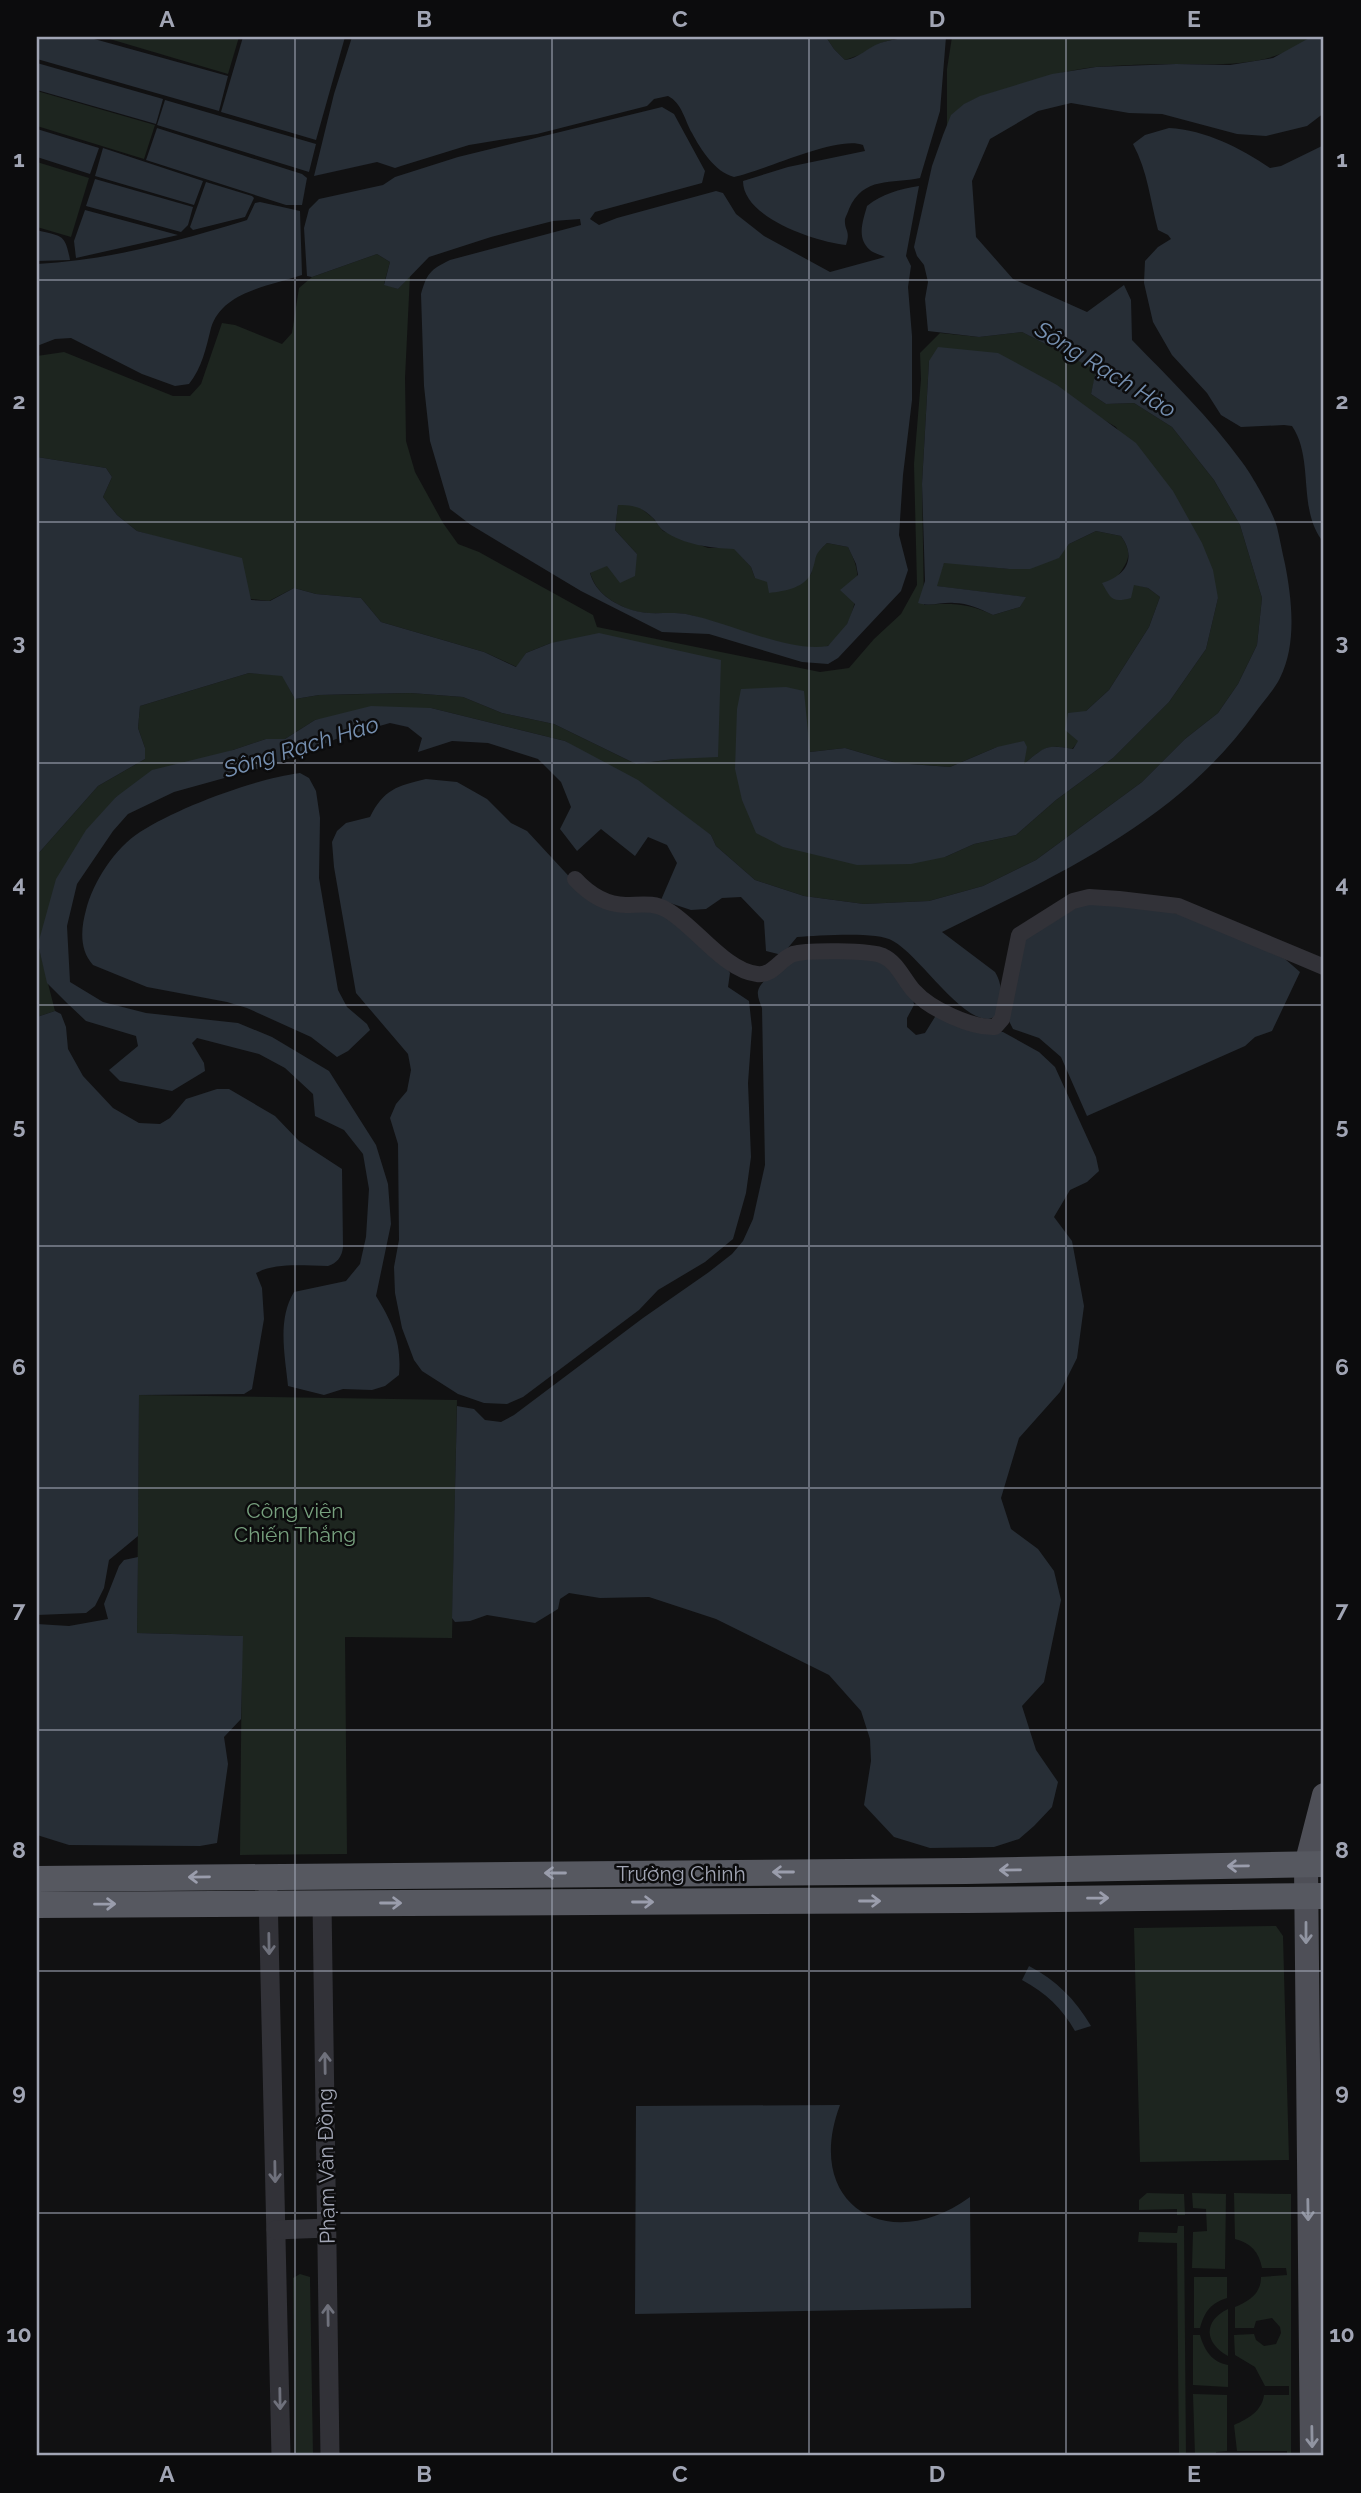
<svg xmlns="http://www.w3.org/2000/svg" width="1361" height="2493" font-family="Raleway,sans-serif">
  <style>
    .green { fill: #1d251f; fill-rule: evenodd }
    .water { fill: #272e36; fill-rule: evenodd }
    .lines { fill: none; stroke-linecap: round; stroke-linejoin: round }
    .minor { stroke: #323238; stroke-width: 16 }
    .tertiary { stroke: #323238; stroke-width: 19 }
    .primary { stroke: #4e4f57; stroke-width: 24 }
    .trunk { stroke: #565860; stroke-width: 26 }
    .oneway { stroke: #9a9dac }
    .oneway2 { stroke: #9094a1 }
    .oneway3 { stroke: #6f717c }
    .grid { fill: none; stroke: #a1a5b4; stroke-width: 2; stroke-opacity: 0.55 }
    .labels { text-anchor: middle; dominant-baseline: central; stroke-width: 5; stroke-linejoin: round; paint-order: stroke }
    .park-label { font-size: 21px; fill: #77a07e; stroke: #0c0c0d }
    .street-label { font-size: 21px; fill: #a1a5b4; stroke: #0c0c0d }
    .water-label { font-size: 23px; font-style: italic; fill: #7690b1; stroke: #0c0c0d }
    .neatline { fill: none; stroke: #a1a5b4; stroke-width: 2.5 }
    .grid-label { font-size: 23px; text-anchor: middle; font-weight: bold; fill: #a1a5b4 }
  </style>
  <rect width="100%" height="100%" fill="#111112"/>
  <g class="green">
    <polygon points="103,37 239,37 228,74"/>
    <polygon points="826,37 901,37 878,44 862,54 845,60 834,49"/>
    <path d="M 952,37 L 1311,37 C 1271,68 1224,64 1177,64 C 1150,64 1122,65 1096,67 C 1063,70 1033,81 1002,90 C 979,97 956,102 947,127 L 947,69 Z"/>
    <polygon points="37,91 155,125 144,159 37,126"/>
    <polygon points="37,162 89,178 71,237 37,227"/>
    <path d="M 377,254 L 390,262 L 384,284 L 398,289 L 410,275 L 405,378 L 406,441 L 415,472 L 443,523 L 458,544 L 479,552 L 593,615 L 597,627 L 820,672 L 849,668 L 874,639 L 901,614 L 917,585 L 914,464 L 921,379 L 920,353 L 940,333 L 979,337 L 1022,332 L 1097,370 L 1091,394 L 1106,404 L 1134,403 L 1172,427 L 1214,480 L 1240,525 L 1262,598 L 1257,645 L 1238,684 L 1218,713 L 1185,739 L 1142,782 L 1036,860 L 983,886 L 929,901 L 864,904 L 804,896 L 755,880 L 716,846 L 711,835 L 565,741 L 431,708 L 315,720 L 285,739 L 266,739 L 233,750 L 116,797 L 38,944 L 55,1011 L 37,1017 L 37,1002 L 39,999 L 37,982 L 37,855 L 98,786 L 145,759 L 145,748 L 138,728 L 140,706 L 249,673 L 282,675 L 295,699 L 319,695 L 411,693 L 463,697 L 502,713 L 554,724 L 636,764 L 674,759 L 551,643 L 526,653 L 517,667 L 484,652 L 381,622 L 361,598 L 316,594 L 294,588 L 269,601 L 251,599 L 171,541 L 137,531 L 117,515 L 103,497 L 112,477 L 106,468 L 37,457 L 37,356 L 64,352 L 173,396 L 190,396 L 201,384 L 222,323 L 235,325 L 282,344 L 292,333 L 299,288 L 312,277 ZM 929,361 L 1094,414 L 1116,427 L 1218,598 L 1206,649 L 1169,702 L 1113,758 L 1056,800 L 1016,835 L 974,844 L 945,857 L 737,709 L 807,735 L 810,752 L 845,748 L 896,763 L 950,767 L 997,747 L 1023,765 C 1042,749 1047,743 1072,749 L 1079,741 L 1086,711 L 1109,690 L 1149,627 L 1160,597 L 1148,588 L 1116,579 C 1128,561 1134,555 1121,536 L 1096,531 L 1069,544 L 1058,558 L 1009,569 L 944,562 L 936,586 L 1025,597 L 1020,607 L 993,615 C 969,603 950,603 924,605 L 922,484 Z"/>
    <path d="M 618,505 L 637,505 L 653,518 L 663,531 L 708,548 L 734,548 L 751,567 L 755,578 L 811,574 L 815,554 L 827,543 L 848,547 C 852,555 856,563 857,572 C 860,594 849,639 825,647 C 799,656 717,620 685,614 C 668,611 647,616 631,610 C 612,603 595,592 590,572 L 637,554 L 615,530 Z"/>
    <polygon points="139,1395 457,1400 452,1638 345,1637 347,1854 240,1855 242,1636 137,1633"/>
    <polygon points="1276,1926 1283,1936 1289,2160 1140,2162 1134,1928"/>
    <polygon points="1147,2193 1184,2194 1185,2215 1177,2215 1177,2209 1139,2210 1139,2200"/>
    <polygon points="1192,2193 1226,2194 1225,2269 1192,2268 1193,2232 1207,2231 1206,2209 1193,2208"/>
    <path d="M 1234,2193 L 1291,2194 L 1291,2456 L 1287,2456 L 1287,2451 L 1237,2451 L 1234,2425 C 1248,2419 1262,2411 1264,2395 L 1289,2395 L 1289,2386 L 1265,2386 L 1255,2367 L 1235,2355 L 1234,2335 L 1254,2334 L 1256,2340 L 1264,2346 L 1276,2344 L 1281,2333 L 1280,2327 L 1272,2318 L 1256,2321 L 1254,2328 L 1235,2328 L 1235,2307 C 1249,2301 1261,2294 1261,2277 L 1287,2275 L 1286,2268 L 1262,2268 C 1259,2252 1251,2243 1235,2239 Z"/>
    <polygon points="1178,2226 1184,2226 1186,2456 1179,2456 1177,2243 1138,2242 1139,2232 1177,2233"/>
    <polygon points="300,2274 310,2277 313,2456 295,2456 293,2278"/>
    <path d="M 1194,2277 L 1227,2277 L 1227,2298 C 1211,2303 1205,2311 1200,2328 L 1194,2328 Z"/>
    <path d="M 1228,2309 L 1228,2356 C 1204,2343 1203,2321 1228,2309 Z"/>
    <path d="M 1193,2335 L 1200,2335 C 1204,2350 1212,2362 1228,2365 L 1228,2387 L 1193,2385 Z"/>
    <polygon points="1193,2394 1227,2395 1227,2451 1216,2452 1216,2456 1195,2456"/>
  </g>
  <g class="water">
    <polygon points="37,37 87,37 228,76 219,111 37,59"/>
    <polygon points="243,37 345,37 316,140 221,112"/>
    <path d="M 352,37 L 826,37 L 834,49 L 845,60 C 859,58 867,48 880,43 C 902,36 923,37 946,37 L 940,111 L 920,178 C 892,184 863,176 849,209 C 848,212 846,216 845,219 C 844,231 851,230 846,245 C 816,242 743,218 743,181 L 788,167 L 865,151 L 863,145 C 837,135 764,171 734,177 C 715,172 701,150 692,133 C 685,121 682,103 668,96 L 654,99 L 647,106 L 537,134 L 469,145 L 401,166 L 395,168 L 377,162 L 314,176 L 334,94 Z"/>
    <path d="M 1311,37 L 1324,37 L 1324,113 L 1307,126 L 1266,136 L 1237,134 L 1162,114 L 1129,113 L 1071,103 L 1038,111 L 990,139 L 972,181 L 976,237 L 1013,279 L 1087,312 L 1124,285 L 1131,300 L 1132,340 C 1170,379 1210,418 1242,462 C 1252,475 1273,512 1277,527 C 1280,539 1282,552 1285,564 C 1292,600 1297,644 1280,678 C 1274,690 1263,702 1255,713 C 1178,821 1058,875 942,932 L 995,972 C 1004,987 1001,1000 998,1015 C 994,1017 991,1019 988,1019 C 959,1019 920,956 893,941 C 877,931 819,936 797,937 L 782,955 L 766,951 L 764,921 L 741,897 L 722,898 L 706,909 L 691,910 L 661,900 L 677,863 L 667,845 L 648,837 L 635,856 L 601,829 L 577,851 L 560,829 L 571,807 L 561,782 L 538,759 L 488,743 L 452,741 L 418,752 L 422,738 L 408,727 L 390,723 L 341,737 L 278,763 L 174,792 L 128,814 L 113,831 L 77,884 L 67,926 L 70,982 L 103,1002 L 146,1013 L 238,1023 L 272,1037 L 329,1071 L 376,1145 L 388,1184 L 391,1224 L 376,1296 C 392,1322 402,1343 399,1375 L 385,1386 L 372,1390 L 343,1389 L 324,1395 L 288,1386 C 285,1355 277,1320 294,1292 L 346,1281 L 360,1264 L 366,1237 L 369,1189 L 363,1154 L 344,1130 L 315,1116 L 313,1094 L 285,1068 L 259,1054 L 197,1038 L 192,1043 L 204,1063 L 205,1071 L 172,1091 L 120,1081 L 109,1070 L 138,1046 L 136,1036 L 86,1021 L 67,1003 L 47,983 L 38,944 L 56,879 L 86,830 L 116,797 L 152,770 L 233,750 L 266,739 L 285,739 L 315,720 L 371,706 L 431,708 L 565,741 L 638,780 L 711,835 L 716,846 L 755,880 L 804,896 L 864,904 L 929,901 L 983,886 L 1036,860 L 1142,782 L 1185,739 L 1218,713 L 1238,684 L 1257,645 L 1262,598 L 1240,525 L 1214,480 L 1172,427 L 1134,403 L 1106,404 L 1091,394 L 1096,370 L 1022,332 L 979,337 L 928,331 L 925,299 L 928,282 L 924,265 L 917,256 L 914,247 L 932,166 L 943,135 L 951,115 L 964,104 L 980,96 L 1052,74 L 1096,67 L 1176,64 L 1230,65 L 1273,58 Z"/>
    <polygon points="37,63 163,99 156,124 37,90"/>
    <polygon points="165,100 316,144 309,172 157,125"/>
    <path d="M 662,107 L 674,114 L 705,171 L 702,183 L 595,212 L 590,219 L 599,225 L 617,218 L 716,191 L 723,193 L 736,214 L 764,236 L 830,272 L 885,257 C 881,255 873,253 870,250 C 856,238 863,221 867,206 C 882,194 899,189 919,186 L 906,256 L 911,266 L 908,287 L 912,336 L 912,400 L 903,475 L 899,535 L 908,570 L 901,591 L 838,658 L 828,664 L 802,662 L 709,634 L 662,632 L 581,591 L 471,525 L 450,509 L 430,441 L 424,386 L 421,294 C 427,273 430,270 450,260 L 581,225 L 580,219 L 553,221 L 491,237 L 429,257 L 398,289 L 384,285 L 390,262 L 377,254 L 312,277 L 307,276 L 304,228 L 309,209 L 319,199 L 383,185 L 395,177 L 458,157 ZM 618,505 C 634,505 642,507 653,518 C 657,522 659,528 664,531 C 684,545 711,548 734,549 L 751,567 L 755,578 L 767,582 L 769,593 C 785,591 806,588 812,571 C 818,555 812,557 827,543 L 848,547 L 856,564 L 858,575 L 840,590 L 855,604 L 847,624 L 828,646 C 789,653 728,622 686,614 C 669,611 649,616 632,610 C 613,604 595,592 590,573 L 607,566 L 620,583 L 635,576 L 637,554 L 615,530 Z"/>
    <polygon points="157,128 302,174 307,178 302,205 286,205 146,160"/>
    <path d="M 1169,128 C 1206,130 1240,148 1270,168 L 1281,166 L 1324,145 L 1324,539 L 1321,539 C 1298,507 1314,458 1292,426 L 1284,425 L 1241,427 L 1221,415 L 1207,393 L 1172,355 L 1153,322 L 1144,283 L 1145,261 L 1158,247 L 1171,239 L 1168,235 L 1158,230 C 1150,200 1148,172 1133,144 L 1145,135 Z"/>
    <polygon points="37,129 99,148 90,174 37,157"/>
    <polygon points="103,148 203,181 194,205 95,176"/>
    <polygon points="95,179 193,207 188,225 181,232 86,206"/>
    <polygon points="206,182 252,196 254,198 245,217 193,230 190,227"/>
    <path d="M 260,202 L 300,211 L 302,275 C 270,286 222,291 211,328 C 206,348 202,368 189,384 L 175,386 L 142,374 L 71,338 L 55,339 L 37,346 L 37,264 C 109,260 175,242 244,221 L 247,220 L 255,203 Z"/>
    <polygon points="85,210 178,235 76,258 74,241"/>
    <path d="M 37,230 C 61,237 65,232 70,260 L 37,261 Z"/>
    <path d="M 938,347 L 998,353 L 1057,385 L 1136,443 L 1173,491 L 1202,543 L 1213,570 L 1218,598 L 1206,649 L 1169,702 L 1113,758 L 1056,800 L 1016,835 L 974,844 L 945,857 L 911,864 L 857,865 L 783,847 L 756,833 L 742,800 L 735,769 L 737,709 L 741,689 L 786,687 L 804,691 L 810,752 L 845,748 L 896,763 L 950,767 L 997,747 L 1024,741 L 1027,747 L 1024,764 C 1045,747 1045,744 1073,749 L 1078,741 L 1065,730 L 1068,713 L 1086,711 L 1109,690 L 1149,627 L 1160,597 L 1148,588 L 1134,585 L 1131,598 C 1112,603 1111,599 1102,583 C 1126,576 1137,558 1121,536 L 1096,531 L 1069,544 L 1059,558 L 1030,569 L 1009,569 L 944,563 L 937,586 L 1026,597 L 1020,607 L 993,615 C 980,609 968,603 954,603 C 942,602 930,607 918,603 L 925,581 L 922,484 L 929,361 Z"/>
    <polygon points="37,457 106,468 112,477 103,497 117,515 137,531 242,558 251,600 270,601 294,588 316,594 361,598 381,622 484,652 516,667 526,653 551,643 599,633 721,660 718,757 674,759 636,764 554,724 502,713 463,697 411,693 358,694 319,695 295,699 282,676 249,673 140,706 138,728 145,748 145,759 98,786 37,855"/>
    <path d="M 300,773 L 309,778 L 316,791 L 320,818 L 319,878 L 338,990 L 347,1007 L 367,1024 L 370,1030 L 348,1051 L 337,1057 L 311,1037 L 247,1008 L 227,1002 L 147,987 L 93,965 C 79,950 81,928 86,910 C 93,882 115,848 140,832 C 179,807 254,779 300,773 Z"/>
    <path d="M 426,779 L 457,782 L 487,799 L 511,823 L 527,831 L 577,885 L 659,910 L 727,968 L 730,973 L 728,987 L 749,1001 L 752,1028 L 748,1083 L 751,1157 L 746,1193 L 733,1239 L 705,1262 L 658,1290 L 639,1310 L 523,1397 L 507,1404 L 484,1403 L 458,1394 L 422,1371 L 414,1360 L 402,1328 L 395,1293 L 394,1267 L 399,1240 L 398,1144 L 390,1118 L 396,1104 L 407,1091 L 411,1070 L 408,1054 L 356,993 L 334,867 L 332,842 L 337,831 L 346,823 L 370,817 C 384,789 397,786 426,779 Z"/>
    <polygon points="1086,902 1122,903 1194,917 1285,959 1300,972 1272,1031 1255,1037 1245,1046 1087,1116 1061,1057 1039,1038 1013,1029 1008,1019 1023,940"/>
    <path d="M 802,956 L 878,958 L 913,996 L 914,1005 L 907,1018 L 907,1027 L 916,1035 L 925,1033 L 938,1012 L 985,1031 L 1003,1032 L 1039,1052 L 1055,1067 L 1096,1157 L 1099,1171 L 1087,1182 L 1070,1190 L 1054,1217 L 1072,1241 L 1084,1306 L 1077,1358 L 1060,1392 L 1019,1438 L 1001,1498 L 1011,1529 L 1038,1549 L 1054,1571 L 1061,1600 L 1044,1682 L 1022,1706 L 1036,1750 L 1058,1782 L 1052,1807 L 1034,1826 L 1019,1839 L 994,1847 L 930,1848 L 894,1837 L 864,1805 L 871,1761 L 870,1739 L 861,1711 L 829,1675 L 716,1619 L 649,1597 L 600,1598 L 569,1593 L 560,1599 L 558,1609 L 535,1623 L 487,1615 L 470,1621 L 455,1622 L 452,1618 L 457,1406 L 474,1409 L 485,1420 L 501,1422 L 514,1415 L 643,1318 L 709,1272 L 732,1254 L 743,1241 L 753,1219 L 765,1165 L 762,1008 C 760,1003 757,996 758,991 C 760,978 791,963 802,956 Z"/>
    <path d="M 55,1011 L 61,1014 L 66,1027 L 68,1049 L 83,1076 L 113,1108 L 139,1123 L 160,1124 L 170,1118 L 186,1099 L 217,1089 L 229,1089 L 275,1116 L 299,1141 L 342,1169 L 343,1247 C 342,1257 337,1263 328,1266 C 304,1266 277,1262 256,1273 L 262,1288 L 264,1319 L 252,1389 L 244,1394 L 139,1395 L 138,1536 L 109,1560 L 104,1588 L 95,1606 L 86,1613 L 37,1615 L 37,1017 Z"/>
    <polygon points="138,1557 137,1633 243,1636 241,1719 224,1737 228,1764 217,1843 200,1846 69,1845 37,1835 37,1624 69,1626 108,1619 104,1604 119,1566 124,1560"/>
    <path d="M 1029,1966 C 1056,1980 1075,1999 1091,2026 L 1075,2031 C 1062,2008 1046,1993 1022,1980 Z"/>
    <path d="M 840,2105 C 802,2206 890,2256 970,2197 L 971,2308 L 635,2314 L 636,2106 Z"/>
  </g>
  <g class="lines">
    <path class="minor" d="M 575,879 C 588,893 606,905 626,905 C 640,905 654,902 667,910 C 694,925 725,971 757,974 C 773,976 780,959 793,954 C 806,950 871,950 883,956 C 897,962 904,980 914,991 C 930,1009 971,1028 995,1027 L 1002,1019 L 1019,935 L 1073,901 L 1089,897 L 1119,899 L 1178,906 L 1324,967"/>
    <g class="tertiary">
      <polyline points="268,1891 281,2456"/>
      <polyline points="322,1903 330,2456"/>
      <polyline points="276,2230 327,2228"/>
    </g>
    <polyline class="primary" points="1312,2456 1306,1865 1324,1795"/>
    <g class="trunk">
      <polyline points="37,1879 966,1871 1324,1864"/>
      <polyline points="37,1905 966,1900 1324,1896"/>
    </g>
  </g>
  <defs><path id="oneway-shaft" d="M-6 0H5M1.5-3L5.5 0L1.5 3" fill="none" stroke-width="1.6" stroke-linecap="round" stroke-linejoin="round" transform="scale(1.75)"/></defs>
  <g class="oneway">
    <use href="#oneway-shaft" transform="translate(1238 1866) rotate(179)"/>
    <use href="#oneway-shaft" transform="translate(1010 1870) rotate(179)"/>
    <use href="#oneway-shaft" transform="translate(783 1872) rotate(180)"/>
    <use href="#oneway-shaft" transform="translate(555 1873) rotate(180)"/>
    <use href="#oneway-shaft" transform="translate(199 1877) rotate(179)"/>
    <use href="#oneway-shaft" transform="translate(1098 1898) rotate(-1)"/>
    <use href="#oneway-shaft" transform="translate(870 1901)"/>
    <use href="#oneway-shaft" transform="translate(643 1902)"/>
    <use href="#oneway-shaft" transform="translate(391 1903)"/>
    <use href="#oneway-shaft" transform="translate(105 1904) rotate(-1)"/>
  </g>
  <g class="oneway2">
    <use href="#oneway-shaft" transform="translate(1306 1933) rotate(90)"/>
    <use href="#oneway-shaft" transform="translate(1308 2210) rotate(89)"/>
    <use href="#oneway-shaft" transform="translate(1312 2437) rotate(89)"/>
  </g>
  <g class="oneway3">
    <use href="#oneway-shaft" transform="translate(269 1944) rotate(89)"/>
    <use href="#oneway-shaft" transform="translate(325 2063) rotate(-91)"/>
    <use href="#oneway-shaft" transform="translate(275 2172) rotate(89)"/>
    <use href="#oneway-shaft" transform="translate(328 2315) rotate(-91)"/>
    <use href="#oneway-shaft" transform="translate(280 2399) rotate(89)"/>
  </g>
  <path class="grid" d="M 295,37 L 295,2456M 552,37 L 552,2456M 809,37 L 809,2456M 1066,37 L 1066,2456M 37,280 L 1324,280M 37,522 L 1324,522M 37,763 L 1324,763M 37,1005 L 1324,1005M 37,1246 L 1324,1246M 37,1488 L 1324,1488M 37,1730 L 1324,1730M 37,1971 L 1324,1971M 37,2213 L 1324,2213"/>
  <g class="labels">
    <g class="park-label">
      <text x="295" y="1510">Công viên<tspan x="295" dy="24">Chiến Thắng</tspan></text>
    </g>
    <g class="street-label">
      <text x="681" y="1873">Trường Chinh</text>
      <text transform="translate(326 2166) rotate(-91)">Phạm Văn Đồng</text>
    </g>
    <g class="water-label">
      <text transform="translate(1106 369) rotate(32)">Sông Rạch Hào</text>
      <text transform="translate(301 746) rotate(-17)">Sông Rạch Hào</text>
    </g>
  </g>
  <rect width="1361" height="2493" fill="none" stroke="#0c0c0d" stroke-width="77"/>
  <rect x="38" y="38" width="1284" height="2416" class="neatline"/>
  <g class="grid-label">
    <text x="167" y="27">A</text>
    <text x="424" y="27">B</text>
    <text x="680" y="27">C</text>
    <text x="937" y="27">D</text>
    <text x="1194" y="27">E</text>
    <text x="19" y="167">1</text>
    <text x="1342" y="167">1</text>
    <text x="19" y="409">2</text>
    <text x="1342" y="409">2</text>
    <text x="19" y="650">3</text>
    <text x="1342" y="650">3</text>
    <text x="19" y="892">4</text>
    <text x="1342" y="892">4</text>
    <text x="19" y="1134">5</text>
    <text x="1342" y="1134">5</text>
    <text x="19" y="1375">6</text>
    <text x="1342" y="1375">6</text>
    <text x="19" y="1617">7</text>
    <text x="1342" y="1617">7</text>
    <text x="19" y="1858">8</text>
    <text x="1342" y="1858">8</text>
    <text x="19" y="2100">9</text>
    <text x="1342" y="2100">9</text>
    <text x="19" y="2342">10</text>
    <text x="1342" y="2342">10</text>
    <text x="167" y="2482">A</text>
    <text x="424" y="2482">B</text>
    <text x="680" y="2482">C</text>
    <text x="937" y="2482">D</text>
    <text x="1194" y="2482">E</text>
  </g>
</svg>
